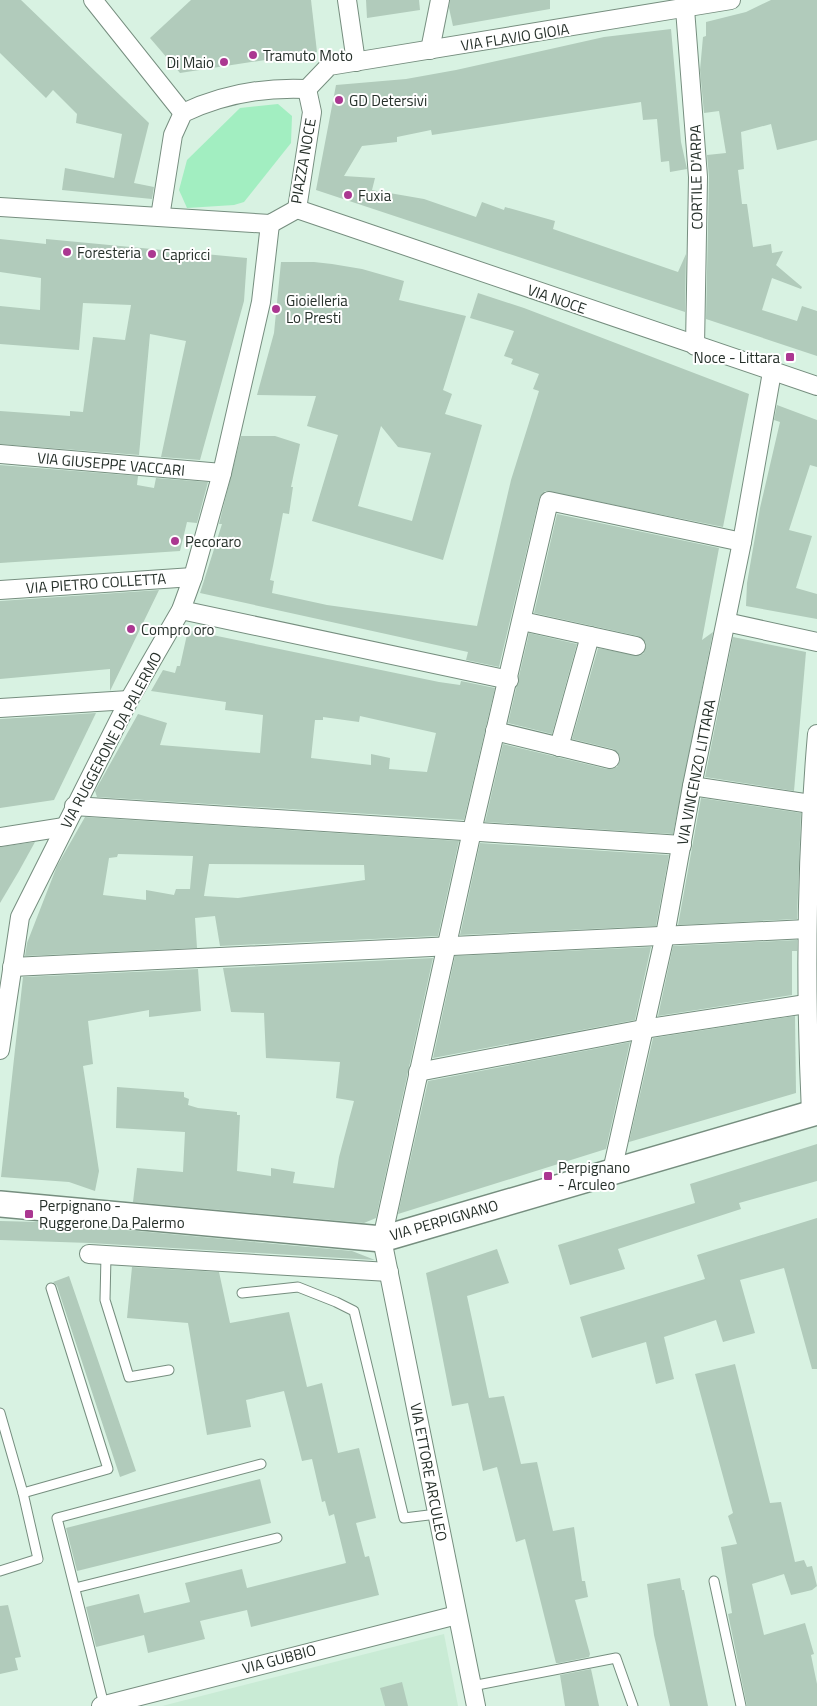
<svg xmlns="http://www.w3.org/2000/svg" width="817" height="1706" font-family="'Titillium Web',sans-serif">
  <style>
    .built { fill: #c9ebd5 }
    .green { fill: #a2eec1 }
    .building { fill: #b1cbbb; fill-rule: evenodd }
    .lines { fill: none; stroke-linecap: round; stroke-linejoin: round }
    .lane-casing { stroke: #768e7f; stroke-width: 11 }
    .street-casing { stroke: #768e7f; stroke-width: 20 }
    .secondary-casing { stroke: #768e7f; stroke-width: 28 }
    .lane { stroke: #fff; stroke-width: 9 }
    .street { stroke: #fff; stroke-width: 18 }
    .secondary { stroke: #fff; stroke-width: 25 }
    .poi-dot { fill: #ab3791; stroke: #fff; stroke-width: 2 }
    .labels { text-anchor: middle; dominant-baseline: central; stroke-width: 4; stroke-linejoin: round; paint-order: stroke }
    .street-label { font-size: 15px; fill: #26302a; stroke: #fff }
    .poi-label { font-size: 15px; fill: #26302a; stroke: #fff; text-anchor: start }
  </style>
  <rect width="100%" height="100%" fill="#d8f2e2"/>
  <polygon class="built" points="444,1634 458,1706 162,1706"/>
  <polygon class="green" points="278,104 292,116 291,143 244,202 234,205 187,208 179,190 187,160 240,108"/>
  <g class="building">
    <polygon points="0,0 21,0 149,123 134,183 154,187 152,199 62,190 65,168 114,178 122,134 76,123 77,114 53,90 46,98 0,53"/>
    <polygon points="191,0 311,0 317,52 180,73 150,38"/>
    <polygon points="366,0 419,0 420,10 367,18"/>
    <polygon points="450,0 550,0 550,9 453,26 449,8"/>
    <polygon points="771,0 817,0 817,140 777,150 771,124 741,132 744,169 738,170 742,204 747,204 753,247 771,244 772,253 783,251 776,265 802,287 801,289 772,278 762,310 797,321 802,306 817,311 817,356 706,319 709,177 707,155 726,153 719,111 704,113 700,70 703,37 706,36 706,22 746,12"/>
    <polygon points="671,29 681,142 687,169 670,172 669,161 661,162 657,119 643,120 641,102 432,135 431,130 397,137 397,142 362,146 344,176 375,178 372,190 424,199 476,217 482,202 504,210 505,207 555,221 553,229 678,272 686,254 685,312 316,190 336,85 406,79 456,70 604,37"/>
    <polygon points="0,239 46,244 46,239 247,258 244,301 200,460 161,457 186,341 150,334 139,455 0,444 0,411 70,416 70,411 83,412 93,337 125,340 131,305 83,303 79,350 0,344 0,306 40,310 41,278 0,272"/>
    <path d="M 281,262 L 314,262 L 332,264 L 362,269 L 404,281 L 399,300 L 466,316 L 443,390 L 452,394 L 445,414 L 482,425 L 443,560 L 312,521 L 338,435 L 307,426 L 316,396 L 257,395 L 274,333 ZM 381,426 L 398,447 L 431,453 L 412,521 L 358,506 Z"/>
    <polygon points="478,293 524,308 749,394 723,527 545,491 539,499 499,667 466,660 468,652 200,593 222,524 219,524 241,436 275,436 300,444 291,487 293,487 289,514 283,513 273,566 270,580 274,581 272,593 327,605 477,626 511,480 539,391 533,389 539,374 511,364 513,359 504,356 514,331 470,318"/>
    <polygon points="777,405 817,420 817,467 810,465 789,530 812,536 796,588 817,594 817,619 746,606 747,583 760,508 780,422 774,420"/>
    <polygon points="0,465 138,476 137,485 154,488 156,478 208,482 197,523 187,522 180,551 0,563"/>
    <polygon points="557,514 719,548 702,640 713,632 673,834 485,822 503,744 607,769 617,767 620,761 620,756 613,749 572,739 598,648 639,656 644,653 646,643 638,636 534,613"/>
    <polygon points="159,590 110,691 110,669 0,679 0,601"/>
    <path d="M 188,630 L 439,682 L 460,685 L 461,681 L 495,688 L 464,820 L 97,797 L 95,791 L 138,714 L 167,723 L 160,745 L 260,753 L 263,715 L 225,710 L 226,702 L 151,691 L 163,670 L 175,673 L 177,666 L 180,666 ZM 360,716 L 436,733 L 427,772 L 389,769 L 390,758 L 371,754 L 371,765 L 311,758 L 315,720 L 323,720 L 323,717 L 359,722 Z"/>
    <polygon points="529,633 577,644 552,734 508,723"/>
    <polygon points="733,637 806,652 794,791 705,777"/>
    <polygon points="96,713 54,800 0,808 0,719"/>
    <polygon points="701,798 801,813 797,919 678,925"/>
    <path d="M 85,817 L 459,841 L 438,936 L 220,946 L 215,916 L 195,918 L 197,948 L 25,956 L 27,943 L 57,866 ZM 118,854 L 193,856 L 190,889 L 176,889 L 174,895 L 146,890 L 146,900 L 103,895 L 109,858 L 117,857 ZM 209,864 L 364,865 L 365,880 L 238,898 L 204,896 Z"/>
    <polygon points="35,842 19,871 0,903 0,847"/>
    <polygon points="480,843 669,855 656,926 460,935"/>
    <polygon points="797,940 797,951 792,951 792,995 658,1016 673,946"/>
    <polygon points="651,947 635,1020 433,1058 455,956"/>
    <polygon points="433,958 376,1218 364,1223 133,1202 137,1168 183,1172 185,1132 116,1128 117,1087 184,1092 184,1097 189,1099 188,1105 198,1108 237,1112 237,1115 240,1115 237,1171 271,1176 271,1168 295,1172 293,1183 334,1188 339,1157 354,1101 336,1098 340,1062 266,1058 264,1013 231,1012 223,968"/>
    <polygon points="198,969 201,1011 149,1017 149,1010 88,1021 93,1064 83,1066 99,1171 95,1191 69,1182 1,1177 23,977"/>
    <polygon points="795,1016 796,1093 629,1142 653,1038"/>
    <polygon points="630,1042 606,1149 398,1214 428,1081"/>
    <polygon points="817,1144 817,1181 739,1203 741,1209 618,1249 625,1269 570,1285 558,1245 695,1203 690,1184"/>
    <polygon points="817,1218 817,1369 812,1369 784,1268 740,1280 755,1333 723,1342 716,1320 664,1337 674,1379 656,1384 646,1342 592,1358 580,1317 705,1279 697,1255"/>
    <polygon points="0,1221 40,1222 352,1251 375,1260 90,1243 0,1240"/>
    <polygon points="497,1249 509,1283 467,1296 489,1398 504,1396 521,1464 537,1462 553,1531 574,1527 582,1581 585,1581 588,1597 575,1600 590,1654 589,1657 559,1663 556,1663 525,1539 516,1542 497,1467 483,1471 468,1403 452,1406 426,1273"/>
    <polygon points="132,1267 219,1272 230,1323 289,1312 307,1387 322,1383 338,1453 359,1448 376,1518 356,1523 365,1557 369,1556 379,1595 251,1627 247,1610 200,1621 205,1639 148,1653 144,1635 96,1647 86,1607 139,1594 144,1613 190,1602 185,1583 242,1569 247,1588 346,1563 334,1514 329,1516 325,1501 322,1502 312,1459 302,1461 284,1391 246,1400 251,1427 207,1435 188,1323 127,1318"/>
    <polygon points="69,1276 136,1471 120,1477 57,1286 53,1282"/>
    <polygon points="735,1364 770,1503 781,1502 795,1562 804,1560 807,1567 812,1566 817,1586 812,1590 791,1595 784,1574 752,1584 764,1635 805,1623 814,1654 811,1655 817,1684 817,1706 747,1706 728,1614 732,1613 721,1547 737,1544 728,1516 733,1513 695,1374"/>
    <polygon points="260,1479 271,1523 77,1571 66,1528"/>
    <polygon points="680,1578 682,1590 684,1590 708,1706 670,1706 654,1635 647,1584"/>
    <polygon points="8,1605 21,1657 15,1658 18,1670 0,1674 0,1606"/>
    <polygon points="591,1669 599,1706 565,1706 560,1675"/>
    <polygon points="402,1682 408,1706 385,1706 380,1688"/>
  </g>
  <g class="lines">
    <g class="lane-casing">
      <g id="lane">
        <polyline points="106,1256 105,1300 129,1377 169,1370"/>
        <polyline points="242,1293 298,1287 336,1302 354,1311 404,1518 437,1514"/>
        <polyline points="0,1413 23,1493 38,1559 0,1571"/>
        <polyline points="23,1493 108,1469 51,1288"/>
        <polyline points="714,1581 741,1706"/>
        <polyline points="75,1588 277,1538"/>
        <polyline points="472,1686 616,1658 633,1706"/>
        <polyline points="104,1705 57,1518 261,1464"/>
      </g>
    </g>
    <g class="street-casing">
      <g id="street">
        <polyline points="93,0 183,113"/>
        <polyline points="347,0 356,62"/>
        <polyline points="685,9 698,177 695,346"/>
        <polyline points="430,50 440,0"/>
        <polyline points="307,89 329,66 731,0"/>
        <polyline points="0,207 270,224 297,209"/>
        <polyline points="297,209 817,386"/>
        <polyline points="297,209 312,112 307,89"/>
        <path d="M 160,217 L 173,135 L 183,113 C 221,95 265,87 307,89"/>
        <polyline points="0,454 222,473"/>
        <polyline points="0,590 193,577"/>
        <polyline points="181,610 509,680"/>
        <polyline points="522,621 636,646"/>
        <polyline points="726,622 817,642"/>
        <polyline points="0,708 129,700"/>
        <polyline points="495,731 610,759"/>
        <polyline points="559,747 590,636"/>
        <polyline points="692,786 811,804"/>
        <polyline points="74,806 682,845"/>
        <polyline points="0,837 64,827"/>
        <polyline points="12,967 807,929"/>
        <polyline points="0,1050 20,917 129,700 181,610 193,577 222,473 261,302 270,224"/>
        <polyline points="418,1072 643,1029 806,1004"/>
        <path d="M 811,1113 C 805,987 806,861 817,734"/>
        <polyline points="612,1171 665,935 692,786 742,542 772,372"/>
        <polyline points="89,1254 389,1272"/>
        <polyline points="101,1706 457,1615"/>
        <polyline points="476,1706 382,1239 472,831 549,501 742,542"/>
      </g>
    </g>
    <g class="secondary-casing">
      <polyline id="secondary" points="0,1204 382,1239 817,1112"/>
    </g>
    <use href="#lane" class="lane"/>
    <use href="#street" class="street"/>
    <use href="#secondary" class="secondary"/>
  </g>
  <g class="poi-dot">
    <circle cx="253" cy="55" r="5"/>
    <circle cx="224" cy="62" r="5"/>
    <circle cx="339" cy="100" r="5"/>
    <circle cx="348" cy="195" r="5"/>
    <circle cx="67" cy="252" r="5"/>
    <circle cx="152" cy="254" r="5"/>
    <circle cx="276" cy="309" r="5"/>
    <rect x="785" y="352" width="10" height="10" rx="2.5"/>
    <circle cx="175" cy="541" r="5"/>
    <circle cx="131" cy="629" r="5"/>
    <rect x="543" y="1171" width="10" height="10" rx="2.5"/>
    <rect x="24" y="1209" width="10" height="10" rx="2.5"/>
  </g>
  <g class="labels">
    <g class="street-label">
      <text transform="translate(515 37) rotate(-9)">VIA FLAVIO GIOIA</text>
      <text transform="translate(303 161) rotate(-80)">PIAZZA NOCE</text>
      <text transform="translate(696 177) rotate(-91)">CORTILE D'ARPA</text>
      <text transform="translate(557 299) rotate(19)">VIA NOCE</text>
      <text transform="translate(111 464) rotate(5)">VIA GIUSEPPE VACCARI</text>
      <text transform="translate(96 583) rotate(-4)">VIA PIETRO COLLETTA</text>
      <text transform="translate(111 740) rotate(-62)">VIA RUGGERONE DA PALERMO</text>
      <text transform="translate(696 772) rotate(-79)">VIA VINCENZO LITTARA</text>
      <text transform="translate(444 1220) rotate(-16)">VIA PERPIGNANO</text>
      <text transform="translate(429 1472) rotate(79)">VIA ETTORE ARCULEO</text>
      <text transform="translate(279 1659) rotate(-15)">VIA GUBBIO</text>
    </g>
    <g class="poi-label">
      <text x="263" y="55">Tramuto Moto</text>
      <text x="214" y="62" text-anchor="end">Di Maio</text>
      <text x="349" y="100">GD Detersivi</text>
      <text x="358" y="195">Fuxia</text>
      <text x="77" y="252">Foresteria</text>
      <text x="162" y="254">Capricci</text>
      <text x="286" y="300">Gioielleria<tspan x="286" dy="17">Lo Presti</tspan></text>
      <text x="780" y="357" text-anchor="end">Noce - Littara</text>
      <text x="185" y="541">Pecoraro</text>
      <text x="141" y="629">Compro oro</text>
      <text x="558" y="1167">Perpignano<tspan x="558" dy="17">- Arculeo</tspan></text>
      <text x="39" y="1205">Perpignano -<tspan x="39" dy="17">Ruggerone Da Palermo</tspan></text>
    </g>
  </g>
</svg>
